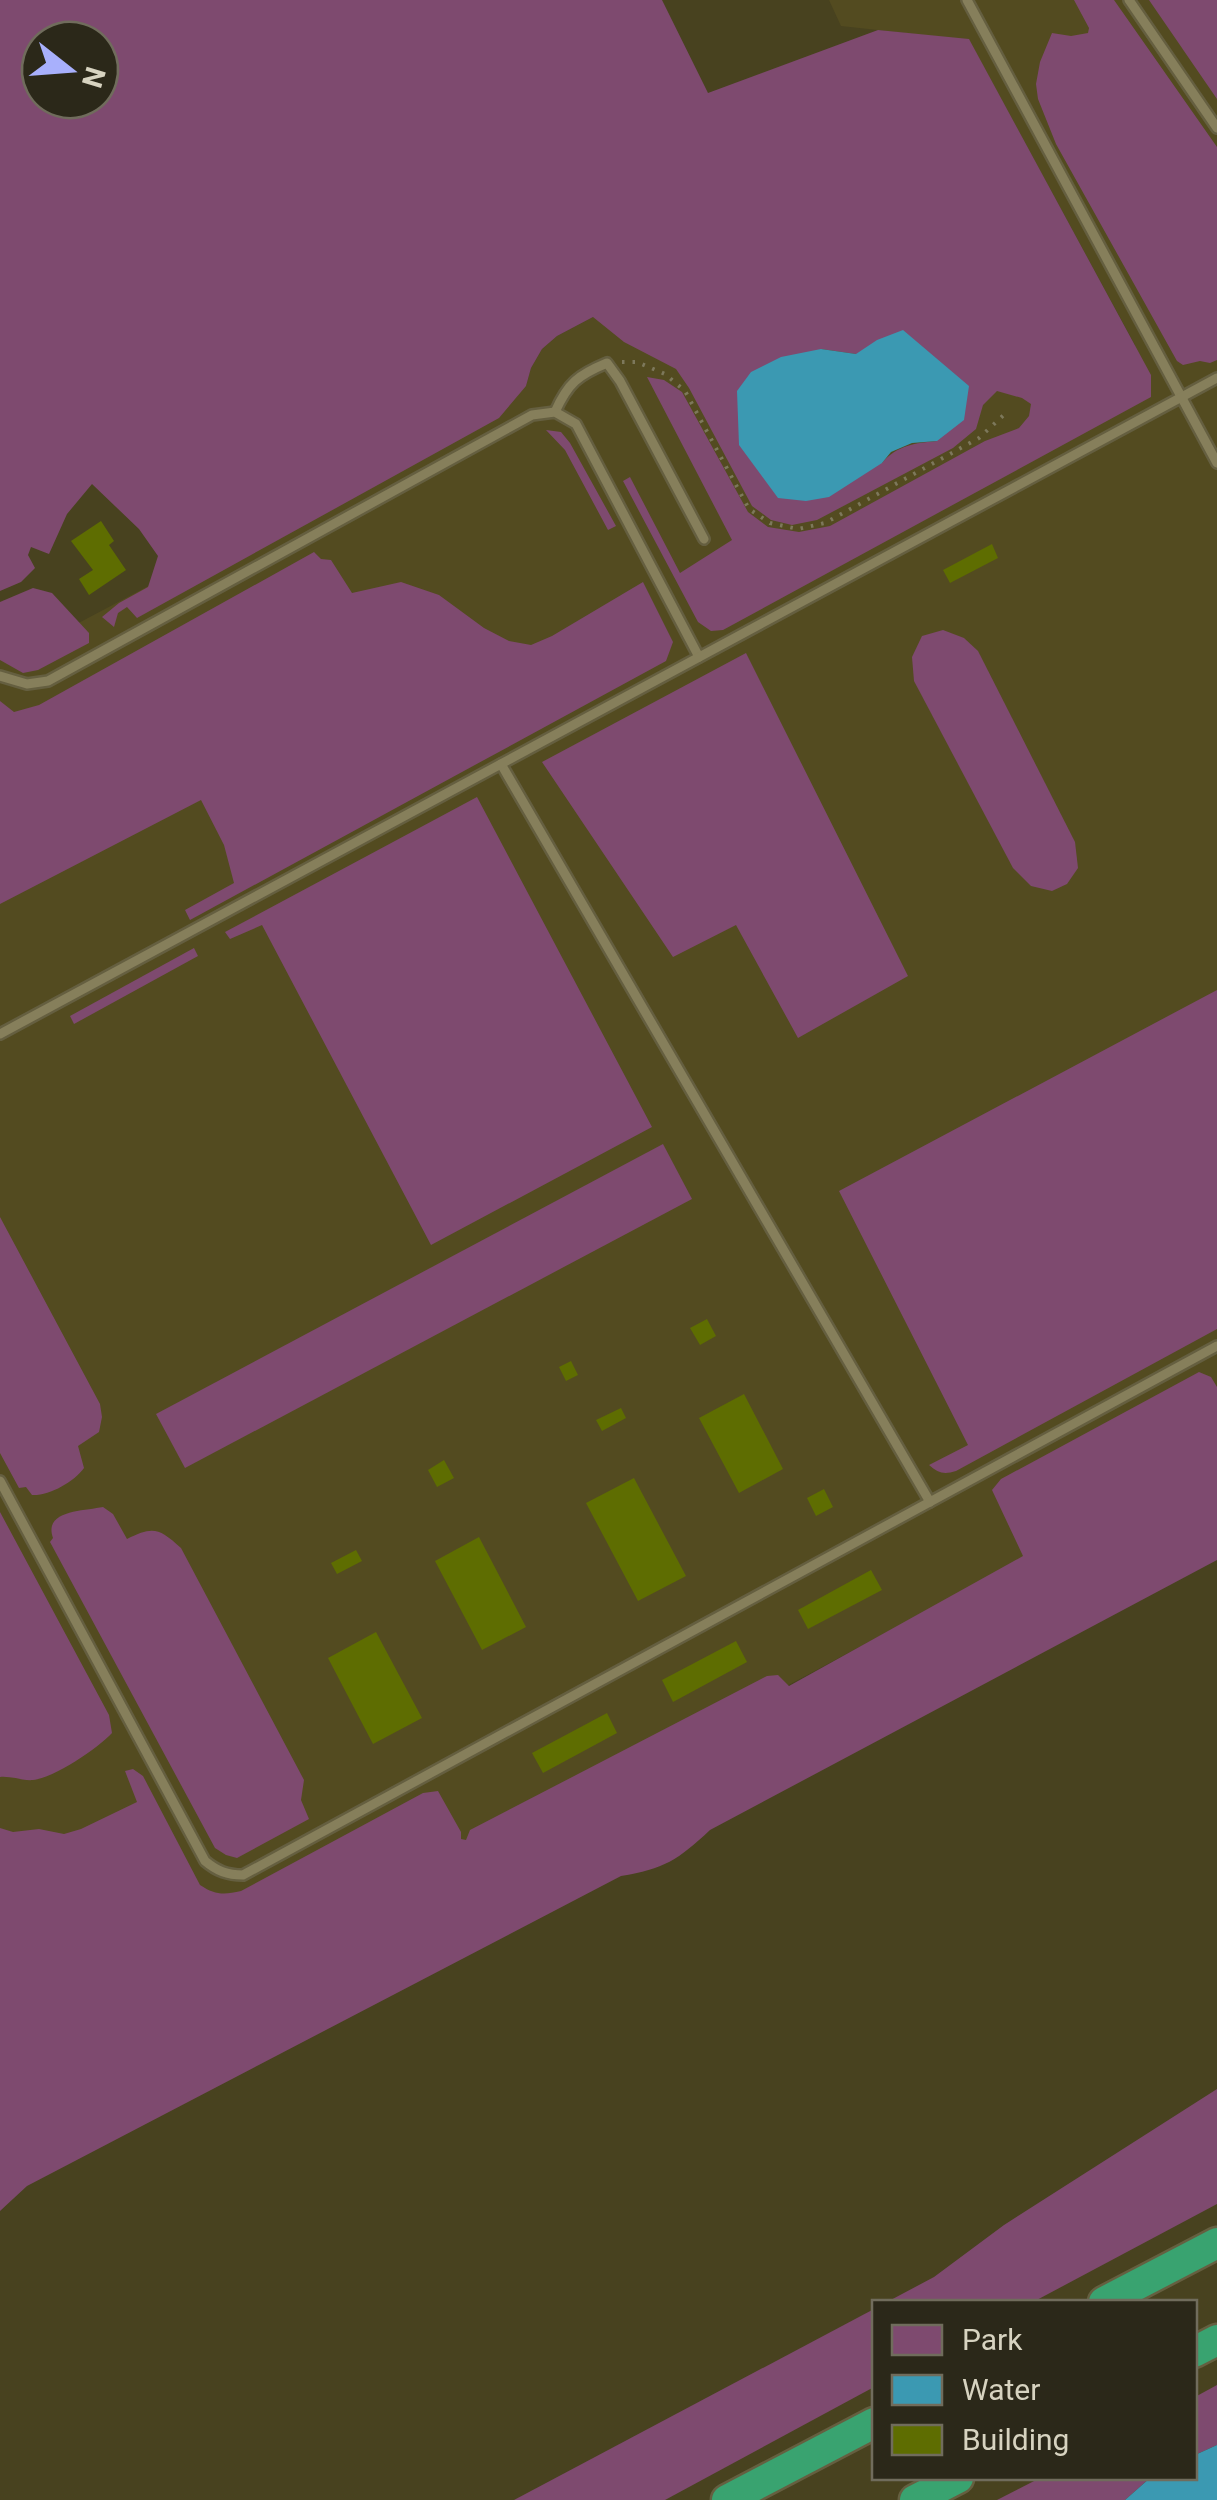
<svg xmlns="http://www.w3.org/2000/svg" width="1217" height="2500" font-family="Roboto,sans-serif">
  <style>
    .built { fill: #534b20 }
    .green { fill: #7e4a6f; fill-rule: evenodd }
    .water { fill: #3b99b2 }
    .building { fill: #5e6d01 }
    .lines { fill: none; stroke-linecap: round; stroke-linejoin: round }
    .lane-casing { stroke: #655f40; stroke-width: 14 }
    .highway-casing { stroke: #655f40; stroke-width: 35 }
    .path { stroke: #7d785b; stroke-width: 4; stroke-dasharray: 2.5 8; stroke-linecap: butt }
    .lane { stroke: #867f5b; stroke-width: 9 }
    .highway { stroke: #39a370; stroke-width: 30 }
  </style>
  <rect width="100%" height="100%" fill="#48421f"/>
  <polygon class="built" points="829,0 1217,0 1217,1455 0,2108 0,625 22,653 526,386 531,368 542,349 557,336 612,307 1135,345 969,40 841,26"/>
  <g class="green">
    <path d="M 0,0 L 662,0 L 708,93 L 878,30 L 969,39 L 1151,375 L 1151,397 L 723,630 L 711,631 L 698,622 L 623,481 L 630,477 L 680,573 L 732,540 L 647,377 L 664,380 L 682,392 L 748,512 L 768,527 L 799,532 L 830,526 L 985,441 L 1019,428 L 1029,416 L 1031,404 L 1022,398 L 997,391 L 983,405 L 976,429 L 953,448 L 817,520 L 792,525 L 771,520 L 752,506 L 689,388 L 676,369 L 624,342 L 593,317 L 557,336 L 542,349 L 531,368 L 526,386 L 499,418 L 137,618 L 127,607 L 118,613 L 114,627 L 102,617 L 119,603 L 148,587 L 158,556 L 139,529 L 92,484 L 67,514 L 49,554 L 31,547 L 28,555 L 35,568 L 21,582 L 0,591 ZM 40,40 L 100,40 L 100,100 L 40,100 ZM 821,349 L 856,354 L 937,441 C 916,443 897,445 882,463 Z"/>
    <polygon points="1074,0 1114,0 1217,147 1217,360 1210,363 1200,361 1183,365 1177,361 1056,144 1038,99 1036,84 1040,62 1052,33 1071,36 1088,33 1089,28"/>
    <polygon points="1149,0 1217,0 1217,99"/>
    <polygon points="546,430 561,432 570,443 616,526 608,530 565,450"/>
    <polygon points="314,552 321,559 331,560 352,593 401,582 439,595 484,628 509,641 531,645 552,636 643,582 673,642 666,661 190,920 185,910 234,883 224,845 201,800 0,904 0,701 14,712 39,705"/>
    <polygon points="33,588 52,593 89,633 89,643 38,670 23,673 0,660 0,602"/>
    <polygon points="943,630 964,638 978,651 1075,842 1078,868 1067,884 1052,891 1031,886 1013,868 914,681 912,657 922,636"/>
    <polygon points="746,653 908,976 798,1038 736,925 673,957 542,762"/>
    <polygon points="477,797 652,1127 431,1245 262,925 230,939 225,932"/>
    <polygon points="194,948 198,956 74,1024 70,1016"/>
    <path d="M 1217,990 L 1217,1329 L 956,1471 C 944,1475 938,1473 929,1465 L 968,1445 L 839,1191 Z"/>
    <polygon points="663,1144 692,1199 185,1468 156,1414"/>
    <path d="M 0,1217 L 100,1404 L 102,1417 L 99,1432 L 78,1446 L 84,1468 C 74,1482 49,1496 32,1495 L 26,1487 L 19,1488 L 0,1453 Z"/>
    <path d="M 1199,1372 L 1211,1377 L 1217,1387 L 1217,1560 L 710,1830 C 678,1860 664,1869 621,1876 L 27,2186 L 0,2211 L 0,1828 L 13,1832 L 39,1829 L 64,1834 L 81,1829 L 137,1802 L 125,1771 L 133,1769 L 143,1776 L 200,1885 C 215,1895 224,1895 241,1891 L 423,1793 L 438,1791 L 461,1832 L 461,1839 L 466,1840 L 470,1830 L 767,1676 L 778,1675 L 789,1686 L 1023,1556 L 992,1490 L 1001,1479 Z"/>
    <path d="M 103,1507 L 113,1514 L 127,1539 C 153,1526 159,1528 181,1548 L 304,1780 L 301,1800 L 309,1819 L 237,1858 L 226,1855 L 215,1848 L 50,1542 L 53,1538 C 43,1510 84,1511 103,1507 Z"/>
    <path d="M 0,1512 L 109,1715 L 112,1733 C 98,1748 54,1778 33,1780 C 23,1781 12,1776 0,1777 Z"/>
    <polygon points="1217,2089 1217,2204 1033,2302 887,2302 934,2277 1004,2225"/>
    <polygon points="874,2309 874,2387 665,2500 514,2500"/>
    <polygon points="1217,2385 1217,2445 1195,2455 1195,2397"/>
    <polygon points="1040,2478 1150,2478 1125,2500 997,2500"/>
  </g>
  <g class="water">
    <polygon points="903,330 969,386 964,420 937,441 912,443 891,452 882,463 829,497 806,501 778,498 739,445 737,391 751,372 781,357 821,349 856,354 877,340"/>
    <polygon points="1217,2445 1217,2500 1125,2500 1150,2478 1194,2478 1195,2455"/>
  </g>
  <g class="building">
    <polygon points="101,521 114,541 109,545 126,570 89,595 79,579 93,570 71,541"/>
    <polygon points="992,544 998,558 950,583 943,570"/>
    <polygon points="707,1319 716,1336 700,1345 690,1328"/>
    <polygon points="571,1361 578,1375 566,1381 559,1367"/>
    <polygon points="744,1394 783,1469 739,1493 699,1418"/>
    <polygon points="621,1408 626,1418 602,1431 596,1420"/>
    <polygon points="444,1460 454,1478 437,1487 428,1470"/>
    <polygon points="634,1478 686,1576 638,1601 586,1503"/>
    <polygon points="824,1489 833,1507 816,1516 807,1498"/>
    <polygon points="479,1537 526,1627 482,1650 435,1561"/>
    <polygon points="356,1550 362,1561 337,1574 331,1563"/>
    <polygon points="871,1570 882,1590 808,1629 798,1610"/>
    <polygon points="376,1632 422,1718 373,1744 328,1658"/>
    <polygon points="736,1641 747,1662 673,1702 662,1680"/>
    <polygon points="607,1713 617,1733 543,1773 532,1753"/>
  </g>
  <g class="lines">
    <g class="lane-casing">
      <g id="lane">
        <polyline points="967,0 1217,463"/>
        <polyline points="1129,0 1217,128"/>
        <path d="M 555,412 C 568,383 578,375 607,363 L 620,381 L 704,539"/>
        <polyline points="0,676 27,684 48,681 532,415 555,412 576,424 699,657"/>
        <polyline points="501,764 930,1502"/>
        <polyline points="0,1034 1217,378"/>
        <path d="M 0,1481 L 205,1861 C 217,1871 227,1875 243,1875 L 1217,1346"/>
      </g>
    </g>
    <g class="highway-casing">
      <g id="highway">
        <polyline points="1104,2302 1217,2243"/>
        <polyline points="1194,2352 1217,2340"/>
        <polyline points="727,2500 874,2423"/>
        <polyline points="915,2500 958,2478"/>
      </g>
    </g>
    <polyline class="path" points="622,362 637,362 665,374 685,391 749,509 770,523 798,529 825,523 979,438 1007,412"/>
    <use href="#lane" class="lane"/>
    <use href="#highway" class="highway"/>
  </g>
  <rect x="872" y="2300" width="325" height="180" fill="#2b2819" stroke="#706c5c" stroke-width="2.5"/>
  <rect x="892" y="2325" width="50" height="30" fill="#7e4a6f" stroke="#706c5c" stroke-width="2.5"/>
  <text x="962" y="2350" font-size="30" fill="#d7d3c0">Park</text>
  <rect x="892" y="2375" width="50" height="30" fill="#3b99b2" stroke="#706c5c" stroke-width="2.5"/>
  <text x="962" y="2400" font-size="30" fill="#d7d3c0">Water</text>
  <rect x="892" y="2425" width="50" height="30" fill="#5e6d01" stroke="#706c5c" stroke-width="2.5"/>
  <text x="962" y="2450" font-size="30" fill="#d7d3c0">Building</text>
  <g transform="translate(70 70) rotate(107)"><circle r="48" fill="#2b2819" stroke="#706c5c" stroke-width="2.5"/>
  <path d="M0-8L18 38L0 25L-18 38Z" fill="#a8b0fc"/>
  <text y="-15" font-size="28" font-weight="bold" text-anchor="middle" fill="#d7d3c0">N</text>
  </g>
</svg>
